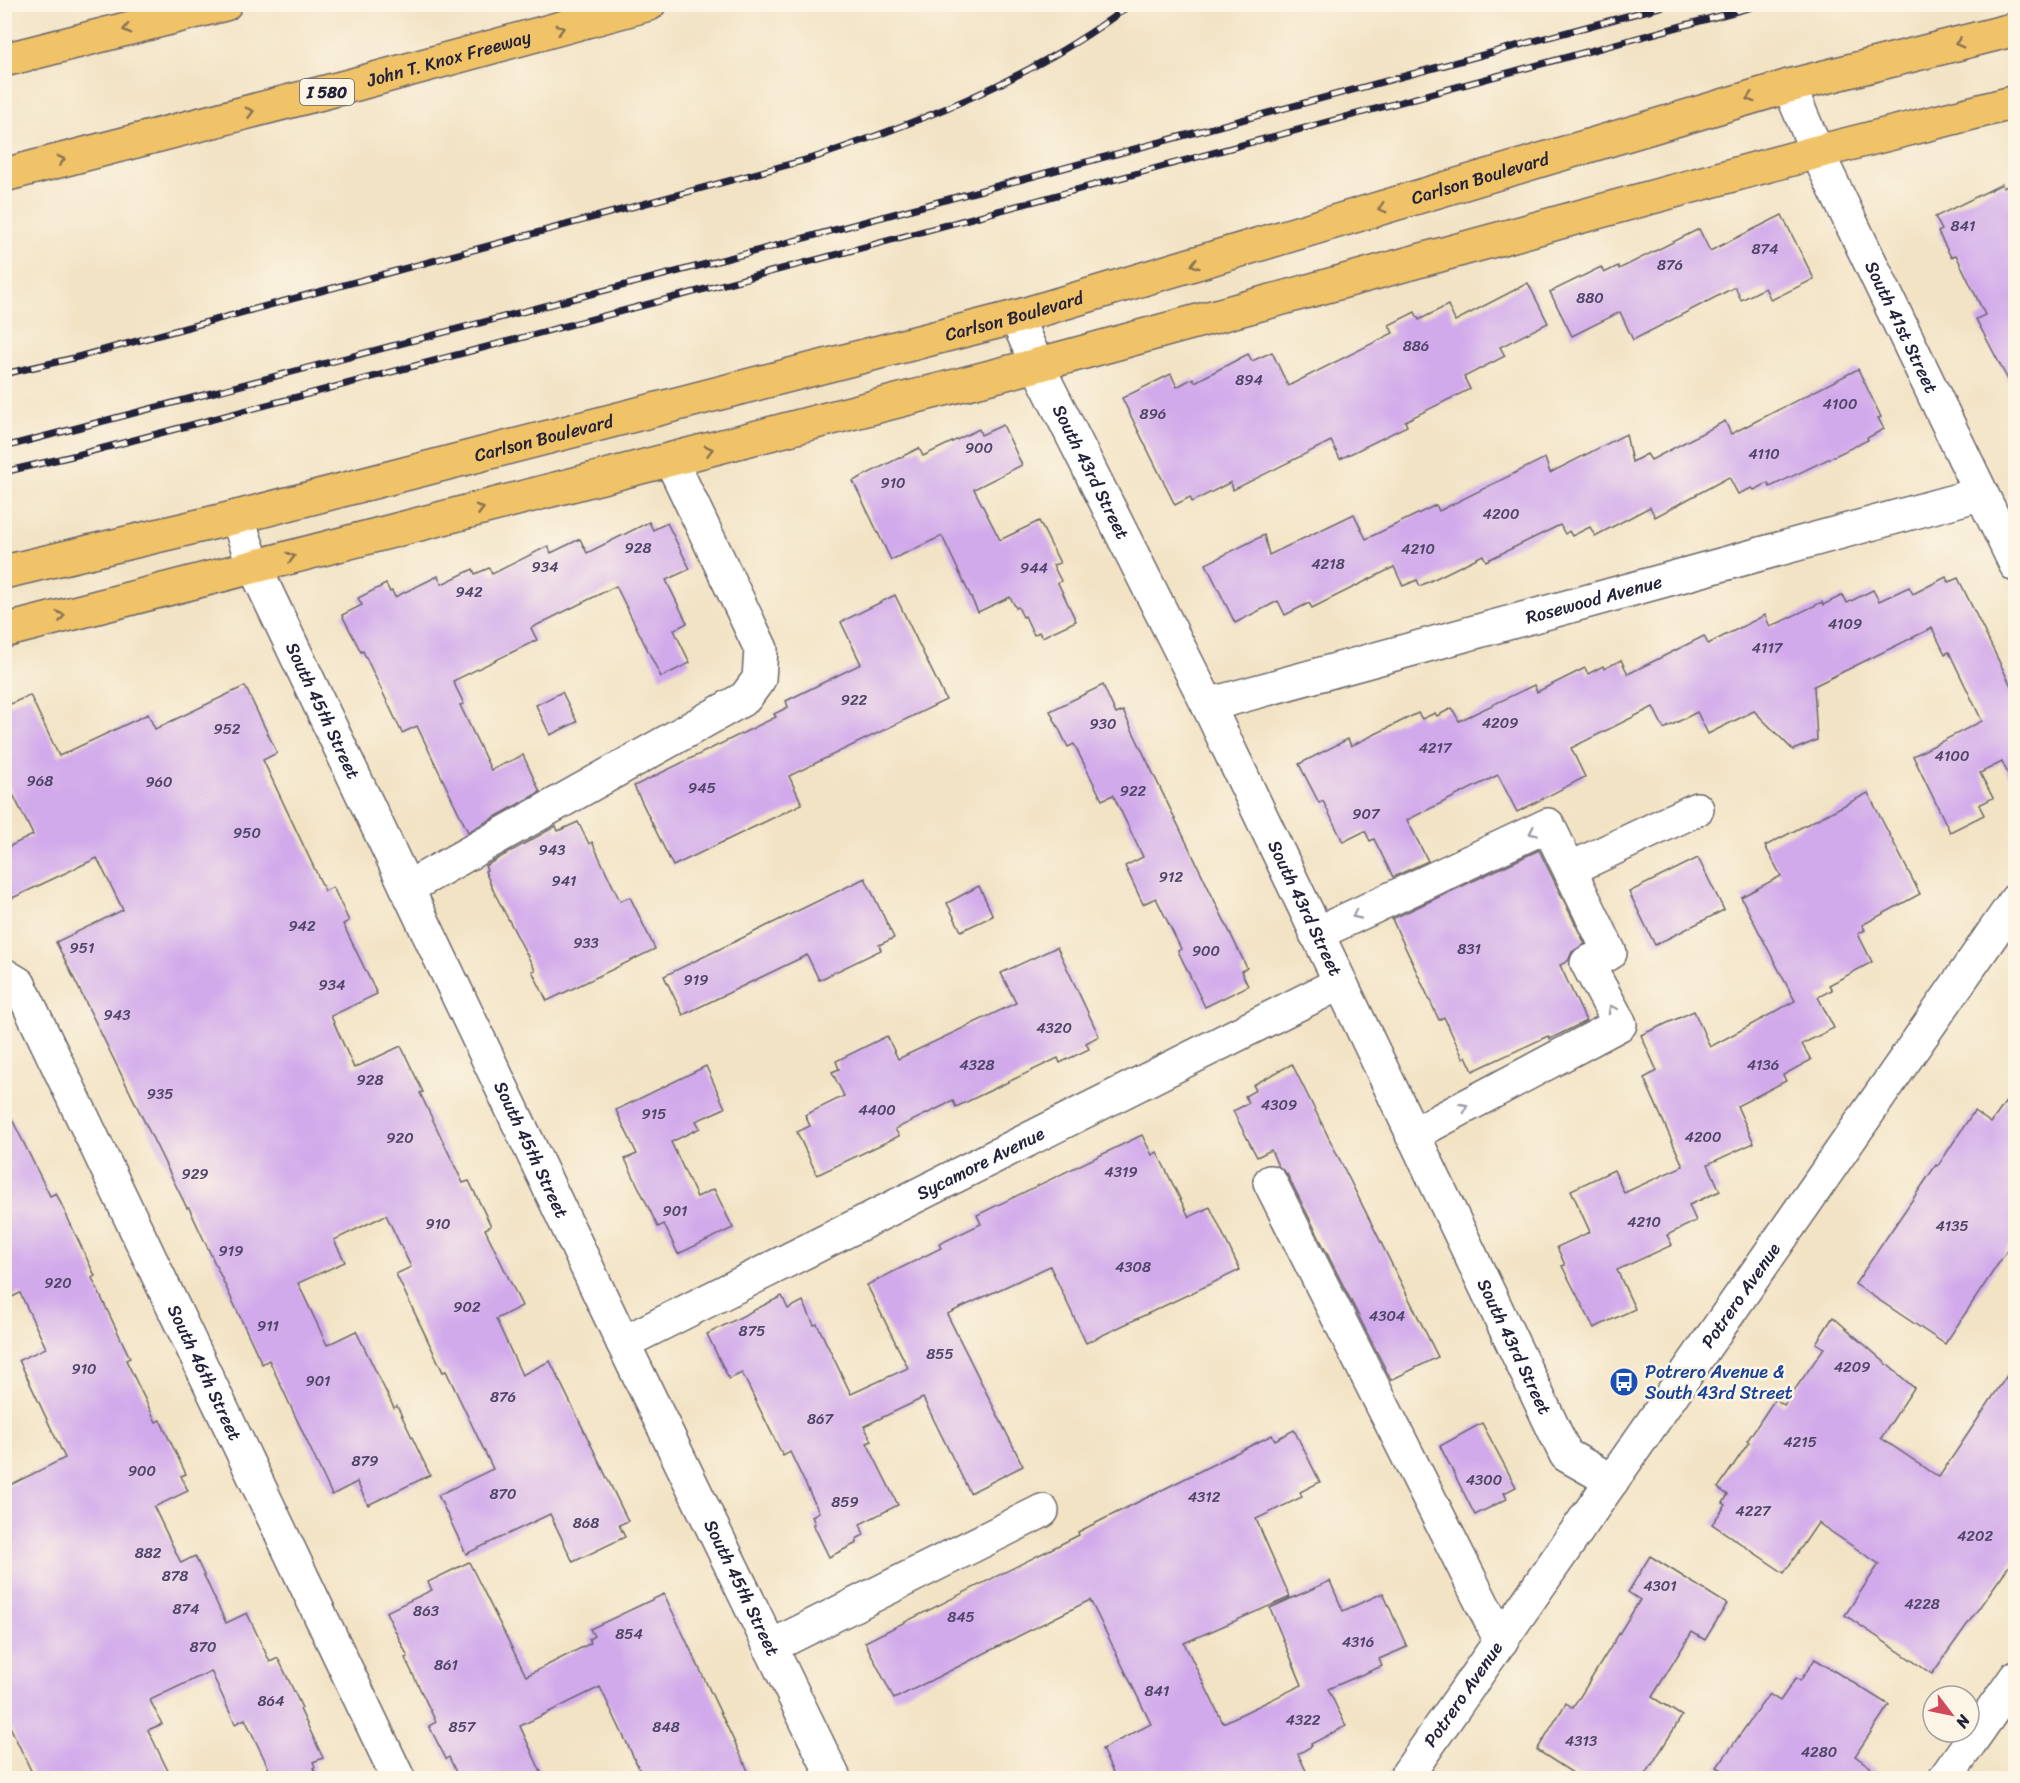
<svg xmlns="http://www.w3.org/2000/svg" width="2020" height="1783" font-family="Sriracha,sans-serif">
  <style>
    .building { fill: #d1aaeb }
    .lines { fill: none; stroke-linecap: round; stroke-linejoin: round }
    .minor-casing { stroke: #6b666b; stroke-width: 36 }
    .major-casing { stroke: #6b666b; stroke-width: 36 }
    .highway-casing { stroke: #6b666b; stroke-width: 36 }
    .minor { stroke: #fff; stroke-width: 33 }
    .major { stroke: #f1c369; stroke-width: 33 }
    .highway { stroke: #f1c369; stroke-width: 33 }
    .rail-casing { stroke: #22223b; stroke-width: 7 }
    .rail { stroke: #fcf5e5; stroke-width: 4.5; stroke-dasharray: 14; stroke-linecap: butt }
    .oneway { stroke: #8a7252 }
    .oneway2 { stroke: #9c9ca7 }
    .labels { text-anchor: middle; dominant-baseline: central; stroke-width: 5; stroke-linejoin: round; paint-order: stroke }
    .number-label { font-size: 15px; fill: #4e4467 }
    .shield { fill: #fcf5e5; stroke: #63616e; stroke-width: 1.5 }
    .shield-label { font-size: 16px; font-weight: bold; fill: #22223b }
    .street-label { font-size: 18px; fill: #22223b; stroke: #fcf5e5 }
    .transit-label { font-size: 18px; fill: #164399; stroke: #fcf5e5; text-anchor: start }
  </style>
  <rect width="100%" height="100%" fill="#fcf5e5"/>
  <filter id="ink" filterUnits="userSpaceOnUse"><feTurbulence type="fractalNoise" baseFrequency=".0167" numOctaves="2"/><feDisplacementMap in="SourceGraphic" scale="12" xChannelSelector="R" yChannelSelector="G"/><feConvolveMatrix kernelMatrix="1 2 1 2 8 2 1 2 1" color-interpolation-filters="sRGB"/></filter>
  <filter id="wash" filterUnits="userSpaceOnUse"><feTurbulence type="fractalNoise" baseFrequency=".008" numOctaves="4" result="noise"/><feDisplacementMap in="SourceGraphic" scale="24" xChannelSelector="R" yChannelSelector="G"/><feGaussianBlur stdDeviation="1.35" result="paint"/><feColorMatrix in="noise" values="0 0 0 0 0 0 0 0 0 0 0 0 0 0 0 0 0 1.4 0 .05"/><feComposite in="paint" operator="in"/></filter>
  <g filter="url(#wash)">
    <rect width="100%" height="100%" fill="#f2e3c5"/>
    <g id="blocks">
      <g class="building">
        <polygon points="2016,182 2016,395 1976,319 1985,315 1956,255 1951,257 1938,232 1942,230 1935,217 2002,184 2003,188"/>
        <polygon points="1782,215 1814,279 1771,300 1765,288 1741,300 1735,287 1633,340 1620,312 1572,336 1550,292 1601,267 1604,273 1618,266 1619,269 1699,229 1710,251"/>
        <polygon points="1528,283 1548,323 1500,347 1505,356 1464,377 1470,389 1405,421 1407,426 1340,459 1331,441 1233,490 1231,482 1192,502 1190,497 1175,505 1122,398 1171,374 1177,387 1193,378 1195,382 1248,354 1252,361 1272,352 1288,386 1393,333 1389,325 1415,312 1419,320 1448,305 1455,321"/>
        <polygon points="1858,369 1881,417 1878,418 1884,429 1867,438 1868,440 1770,487 1768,483 1754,490 1752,488 1738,494 1729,477 1655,517 1650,507 1595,536 1590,527 1572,536 1569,531 1565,534 1560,525 1486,561 1483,555 1420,586 1417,580 1403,586 1394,567 1312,608 1309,603 1285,615 1278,601 1235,623 1206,564 1264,535 1269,555 1354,514 1366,539 1436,505 1439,511 1545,458 1550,473 1626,434 1632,462 1647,454 1651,460 1725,421 1731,434"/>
        <polygon points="1003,425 1022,465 974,489 1000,540 1039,521 1060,563 1053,565 1061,581 1058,583 1076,621 1042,637 1039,632 1034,635 1025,616 1023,617 1018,607 1016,608 1010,597 978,612 942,536 891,560 853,481 919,448 923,456 979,429 981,435"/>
        <polygon points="649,522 653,530 667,523 690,569 666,580 687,623 674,630 690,663 661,677 616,586 531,628 537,640 453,681 464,704 460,705 491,770 523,755 540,792 468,832 417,726 402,733 363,651 361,652 342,615 362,605 358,598 386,584 390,592 392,591 395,597 438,576 442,584 473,569 475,574 489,568 492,574 548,546 551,553 580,539 587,553"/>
        <polygon points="1946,577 1949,582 1958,578 2016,696 2016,789 2002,762 1980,773 1993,798 1979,805 1984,815 1950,832 1913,756 1982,721 1949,652 1945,654 1932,628 1814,686 1817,740 1793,750 1754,711 1708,734 1697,712 1664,729 1653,707 1571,748 1585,777 1517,812 1498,775 1407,820 1428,861 1393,877 1374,839 1370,841 1365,831 1343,842 1323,801 1319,803 1299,764 1348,739 1351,746 1418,713 1422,719 1435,713 1437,716 1452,708 1459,721 1534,685 1537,692 1585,668 1588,674 1603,666 1604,669 1621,660 1628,674 1704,636 1708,644 1765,615 1770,627 1822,602 1823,605 1843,595 1847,603 1873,590 1879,601 1909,587 1913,594"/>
        <polygon points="895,595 946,700 789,776 802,804 673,866 634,786 776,717 774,714 788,707 786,701 861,664 841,622"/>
        <polygon points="1103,685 1116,714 1123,711 1247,968 1241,971 1248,986 1205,1007 1178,951 1181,949 1156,898 1143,904 1125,866 1143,857 1113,795 1102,800 1074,744 1068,747 1050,711"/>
        <polygon points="245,686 277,753 263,760 325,891 333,887 349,921 343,924 377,994 331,1016 354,1068 401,1046 423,1092 420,1093 463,1183 469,1181 491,1226 485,1229 522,1306 496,1319 522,1375 550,1361 628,1521 619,1525 625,1537 573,1562 550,1514 466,1554 438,1495 493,1469 446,1371 443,1372 396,1274 411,1267 386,1215 334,1240 345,1262 298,1283 327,1345 356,1331 394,1408 397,1406 430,1475 368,1505 357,1482 332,1495 269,1360 262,1364 189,1208 187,1208 56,942 123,910 97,858 4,902 4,849 33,835 4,776 4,707 30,695 59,756 148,714 155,729"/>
        <polygon points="562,692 577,722 550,735 536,705"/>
        <polygon points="1868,793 1920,894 1862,925 1865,930 1858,934 1872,962 1829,985 1832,990 1818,997 1834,1028 1802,1044 1811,1060 1783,1075 1786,1081 1737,1106 1754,1143 1708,1164 1720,1191 1689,1205 1696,1221 1667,1235 1672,1245 1617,1270 1635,1309 1594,1328 1562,1266 1565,1265 1557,1247 1590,1232 1571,1190 1614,1170 1624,1193 1683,1166 1644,1078 1657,1071 1641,1035 1694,1011 1710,1047 1795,1001 1741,897 1781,876 1765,846"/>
        <polygon points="578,822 589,844 592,842 620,901 630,897 655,949 547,1001 532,971 535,970 494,892 485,871 487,870 485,866 556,826 558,831"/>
        <polygon points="1539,850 1585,944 1572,952 1568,961 1560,965 1586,1021 1550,1039 1548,1036 1473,1071 1466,1056 1463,1058 1444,1017 1439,1020 1392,919"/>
        <polygon points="1698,858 1724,910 1655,945 1629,892"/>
        <polygon points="865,878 894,938 879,945 881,950 819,980 807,955 683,1015 664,976"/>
        <polygon points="979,886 993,916 961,931 947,903"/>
        <polygon points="1057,947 1099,1036 1086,1043 1089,1049 1060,1063 1058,1058 956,1107 953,1101 895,1129 899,1136 817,1175 797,1132 810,1126 805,1115 844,1096 832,1072 839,1069 836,1061 887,1036 898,1059 1016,1003 1001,973"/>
        <polygon points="1292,1064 1438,1357 1391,1380 1287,1174 1278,1166 1271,1150 1257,1157 1233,1111 1249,1103 1245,1096 1256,1090 1253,1085"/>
        <polygon points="706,1066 725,1108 696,1121 700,1128 671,1142 697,1197 714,1189 733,1228 678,1254 664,1224 658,1227 625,1159 637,1154 616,1110"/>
        <polygon points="2016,1087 2016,1237 1945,1344 1855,1284 1936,1165 1938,1166 1974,1111 1991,1123"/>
        <polygon points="4,1103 50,1196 56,1193 95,1276 92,1278 130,1358 126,1360 156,1422 160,1420 186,1474 181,1476 188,1491 154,1507 181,1563 195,1556 226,1623 247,1613 270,1662 278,1658 302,1708 300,1709 323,1758 313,1762 315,1767 313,1768 319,1779 274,1779 245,1719 235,1724 211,1671 150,1700 162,1724 148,1730 172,1779 35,1779 5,1716 4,1488 65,1458 19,1360 46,1348 20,1293 4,1301"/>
        <polygon points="1142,1135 1152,1155 1157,1152 1189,1217 1210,1207 1240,1270 1086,1343 1050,1266 947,1314 1023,1466 970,1493 923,1398 864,1426 872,1441 867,1443 898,1505 860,1524 864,1535 856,1539 857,1543 829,1557 813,1524 815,1524 812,1516 819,1512 790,1452 783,1456 742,1373 729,1379 707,1334 782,1296 788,1309 803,1301 814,1325 817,1324 851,1394 908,1368 867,1285 941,1248 939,1244 981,1224 977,1215"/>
        <polygon points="1833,1317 1914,1388 1881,1438 1939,1477 2016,1362 2016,1556 1932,1674 1845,1615 1879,1564 1818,1523 1784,1573 1712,1524 1726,1505 1723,1503 1728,1495 1718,1488 1749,1442 1747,1441 1775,1399 1784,1405 1824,1348 1816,1343"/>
        <polygon points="1482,1423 1516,1487 1504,1493 1507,1499 1475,1515 1440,1446"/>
        <polygon points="1294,1430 1320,1482 1300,1492 1302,1497 1256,1519 1290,1597 1184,1643 1223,1723 1302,1685 1270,1608 1330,1581 1343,1611 1383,1593 1407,1647 1379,1659 1382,1666 1328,1689 1346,1726 1311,1744 1312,1746 1298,1754 1310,1779 1116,1779 1102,1749 1151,1724 1090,1600 894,1699 865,1642 1079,1535 1078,1532 1272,1435 1275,1440"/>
        <polygon points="1650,1556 1727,1604 1705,1640 1692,1632 1652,1697 1682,1716 1643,1779 1582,1779 1537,1750 1566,1703 1573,1708 1640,1600 1628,1592"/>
        <polygon points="469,1562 526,1676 591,1643 589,1639 594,1636 590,1629 664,1594 752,1779 644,1779 600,1687 520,1726 544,1779 459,1779 449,1757 446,1759 429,1726 436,1722 405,1658 408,1657 386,1612 432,1590 428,1582"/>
        <polygon points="1815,1659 1889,1705 1855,1756 1887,1779 1736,1779 1717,1767 1769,1694 1780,1701 1796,1678 1800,1681"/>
      </g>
    </g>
  </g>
  <g filter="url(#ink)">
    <use href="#blocks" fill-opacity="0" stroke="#6b666b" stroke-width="1.5"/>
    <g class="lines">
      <g class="minor-casing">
        <g id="minor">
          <path id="s1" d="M 1789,86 L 1817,152 L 2016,565"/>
          <path id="s2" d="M 1016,317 L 1037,365 L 1208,705 L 1566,1455 L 1612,1481"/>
          <path id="s3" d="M 237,517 L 254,566 L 623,1343 L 834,1778"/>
          <path id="s4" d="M 1208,705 L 1980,494"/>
          <polyline points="1570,869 1697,809"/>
          <polyline points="407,888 745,698 759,679 761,649 671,460"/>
          <polyline points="1316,934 1548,825 1610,953 1587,963 1620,1024 1412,1135"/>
          <path id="s5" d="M 4,975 L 19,984 L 398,1778"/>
          <polyline points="1270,1182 1501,1641"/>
          <path id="s6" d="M 623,1343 L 1340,983"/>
          <polyline points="770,1647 1042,1511"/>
          <path id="s7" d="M 1405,1778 L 2016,900"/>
          <polyline points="1945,1778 2016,1677"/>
        </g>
      </g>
      <g class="major-casing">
        <g id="major">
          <path id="s8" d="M 4,572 L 237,517 L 1016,317 L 1789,86 L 2016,29"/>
          <polyline points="4,631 1037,365 1817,152 2016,102"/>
        </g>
      </g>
      <g class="highway-casing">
        <g id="highway">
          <polyline points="4,60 225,4"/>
          <path id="s9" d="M 4,175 L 349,86 L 649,4"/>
        </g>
      </g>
      <use href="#minor" class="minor"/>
      <use href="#major" class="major"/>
      <use href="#highway" class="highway"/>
      <g class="rail-casing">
        <g id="rail">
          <path d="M 4,374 L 74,358 L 813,158 C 925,120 1036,77 1131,4"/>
          <polyline points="4,447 775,246 1671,4"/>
          <polyline points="4,472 81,454 876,244 1763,4"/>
        </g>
      </g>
      <use href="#rail" class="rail"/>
    </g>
    <defs><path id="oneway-chevron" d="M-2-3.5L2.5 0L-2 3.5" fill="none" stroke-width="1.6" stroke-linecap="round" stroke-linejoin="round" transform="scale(1.5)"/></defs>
    <g class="oneway">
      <use href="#oneway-chevron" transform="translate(127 29) rotate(166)"/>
      <use href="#oneway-chevron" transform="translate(560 29) rotate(-16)"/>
      <use href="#oneway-chevron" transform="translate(1959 43) rotate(166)"/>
      <use href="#oneway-chevron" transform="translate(1750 98) rotate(163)"/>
      <use href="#oneway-chevron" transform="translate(250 112) rotate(-15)"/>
      <use href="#oneway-chevron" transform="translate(61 160) rotate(-14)"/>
      <use href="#oneway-chevron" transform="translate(1382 208) rotate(163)"/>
      <use href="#oneway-chevron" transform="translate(1195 264) rotate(163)"/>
      <use href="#oneway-chevron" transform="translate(709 450) rotate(-14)"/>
      <use href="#oneway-chevron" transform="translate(480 509) rotate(-14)"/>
      <use href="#oneway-chevron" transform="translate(291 557) rotate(-14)"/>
      <use href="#oneway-chevron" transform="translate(61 616) rotate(-14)"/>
    </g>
    <g class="oneway2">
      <use href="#oneway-chevron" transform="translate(1533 832) rotate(155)"/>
      <use href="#oneway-chevron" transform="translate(1356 915) rotate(155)"/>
      <use href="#oneway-chevron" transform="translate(1612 1009) rotate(-119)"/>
      <use href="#oneway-chevron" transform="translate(1464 1107) rotate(-28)"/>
    </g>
  </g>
  <defs>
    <g id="bus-disc" transform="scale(1.5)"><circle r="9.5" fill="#1a4fb4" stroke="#fcf5e5"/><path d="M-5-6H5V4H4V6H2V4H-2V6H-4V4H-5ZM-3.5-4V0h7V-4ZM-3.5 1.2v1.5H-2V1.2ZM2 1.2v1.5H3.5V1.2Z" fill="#fff"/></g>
  </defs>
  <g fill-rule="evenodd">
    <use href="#bus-disc" x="1624" y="1382"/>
  </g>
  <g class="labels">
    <g class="number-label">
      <text x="1963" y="226">841</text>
      <text x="1765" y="249">874</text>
      <text x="1670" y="265">876</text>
      <text x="1590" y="298">880</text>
      <text x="1416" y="346">886</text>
      <text x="1249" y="380">894</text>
      <text x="1840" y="404">4100</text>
      <text x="1153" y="414">896</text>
      <text x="979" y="448">900</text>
      <text x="1764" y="454">4110</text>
      <text x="893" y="483">910</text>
      <text x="1501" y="514">4200</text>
      <text x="638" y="548">928</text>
      <text x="1418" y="549">4210</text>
      <text x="1328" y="564">4218</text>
      <text x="545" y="567">934</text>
      <text x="1034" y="568">944</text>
      <text x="469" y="592">942</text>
      <text x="1845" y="624">4109</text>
      <text x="1767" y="648">4117</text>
      <text x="854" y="700">922</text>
      <text x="1500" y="723">4209</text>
      <text x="1103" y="724">930</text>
      <text x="227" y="729">952</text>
      <text x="1435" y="748">4217</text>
      <text x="1952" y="756">4100</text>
      <text x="40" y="781">968</text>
      <text x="159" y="782">960</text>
      <text x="702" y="788">945</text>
      <text x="1133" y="791">922</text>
      <text x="1366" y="814">907</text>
      <text x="247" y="833">950</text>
      <text x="552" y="850">943</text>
      <text x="1171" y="877">912</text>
      <text x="564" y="881">941</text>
      <text x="302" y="926">942</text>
      <text x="586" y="943">933</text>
      <text x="82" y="948">951</text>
      <text x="1469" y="949">831</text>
      <text x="1206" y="951">900</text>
      <text x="696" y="980">919</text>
      <text x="332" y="985">934</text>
      <text x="117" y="1015">943</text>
      <text x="1054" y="1028">4320</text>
      <text x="977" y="1065">4328</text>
      <text x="1763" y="1065">4136</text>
      <text x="370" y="1080">928</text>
      <text x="160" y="1094">935</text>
      <text x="1279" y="1105">4309</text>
      <text x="877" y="1110">4400</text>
      <text x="654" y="1114">915</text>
      <text x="1703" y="1137">4200</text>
      <text x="400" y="1138">920</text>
      <text x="1121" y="1172">4319</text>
      <text x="195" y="1174">929</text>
      <text x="675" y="1211">901</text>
      <text x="1644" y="1222">4210</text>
      <text x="438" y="1224">910</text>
      <text x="1952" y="1226">4135</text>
      <text x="231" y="1251">919</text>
      <text x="1133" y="1267">4308</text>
      <text x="58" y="1283">920</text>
      <text x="467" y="1307">902</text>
      <text x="1387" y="1316">4304</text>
      <text x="268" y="1326">911</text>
      <text x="752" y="1331">875</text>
      <text x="940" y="1354">855</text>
      <text x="1852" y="1367">4209</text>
      <text x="84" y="1369">910</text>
      <text x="318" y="1381">901</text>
      <text x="503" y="1397">876</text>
      <text x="820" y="1419">867</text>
      <text x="1800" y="1442">4215</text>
      <text x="365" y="1461">879</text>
      <text x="142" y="1471">900</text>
      <text x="1484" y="1480">4300</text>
      <text x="503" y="1494">870</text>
      <text x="1204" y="1497">4312</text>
      <text x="845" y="1502">859</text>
      <text x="1753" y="1511">4227</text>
      <text x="586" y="1523">868</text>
      <text x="1975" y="1536">4202</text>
      <text x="148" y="1553">882</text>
      <text x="175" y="1576">878</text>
      <text x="1660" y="1586">4301</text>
      <text x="1922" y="1604">4228</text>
      <text x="186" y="1609">874</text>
      <text x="426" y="1611">863</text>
      <text x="961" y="1617">845</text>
      <text x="629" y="1634">854</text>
      <text x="1358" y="1642">4316</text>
      <text x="203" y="1647">870</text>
      <text x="446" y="1665">861</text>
      <text x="1157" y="1691">841</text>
      <text x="271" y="1701">864</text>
      <text x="1303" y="1720">4322</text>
      <text x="462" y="1727">857</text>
      <text x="666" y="1727">848</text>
      <text x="1581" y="1741">4313</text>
      <text x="1819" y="1752">4280</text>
    </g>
    <rect class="shield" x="300" y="79" width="54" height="26" rx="4.5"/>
    <g class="shield-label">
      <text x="327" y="92">I 580</text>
    </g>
    <g class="street-label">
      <text stroke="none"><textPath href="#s9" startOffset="460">John T. Knox Freeway</textPath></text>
      <text stroke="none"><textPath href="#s8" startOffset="1528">Carlson Boulevard</textPath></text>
      <text stroke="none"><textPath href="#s8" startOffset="1042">Carlson Boulevard</textPath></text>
      <text stroke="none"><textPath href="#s1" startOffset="266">South 41st Street</textPath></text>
      <text stroke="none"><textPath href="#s8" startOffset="556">Carlson Boulevard</textPath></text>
      <text stroke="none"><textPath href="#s2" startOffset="172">South 43rd Street</textPath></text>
      <text stroke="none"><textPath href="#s4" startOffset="400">Rosewood Avenue</textPath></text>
      <text stroke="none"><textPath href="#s3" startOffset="212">South 45th Street</textPath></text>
      <text stroke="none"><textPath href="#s2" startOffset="658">South 43rd Street</textPath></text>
      <text stroke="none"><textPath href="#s3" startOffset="698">South 45th Street</textPath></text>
      <text stroke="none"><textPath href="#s6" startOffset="400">Sycamore Avenue</textPath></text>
      <text stroke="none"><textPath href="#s7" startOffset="588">Potrero Avenue</textPath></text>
      <text stroke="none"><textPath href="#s2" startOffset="1144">South 43rd Street</textPath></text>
      <text stroke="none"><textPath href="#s5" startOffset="448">South 46th Street</textPath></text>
      <text stroke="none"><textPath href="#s3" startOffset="1184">South 45th Street</textPath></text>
      <text stroke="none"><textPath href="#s7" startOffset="102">Potrero Avenue</textPath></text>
    </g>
    <g class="transit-label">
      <text x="1645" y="1372">Potrero Avenue &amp;<tspan x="1645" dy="21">South 43rd Street</tspan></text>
    </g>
  </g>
  <rect width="2020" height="1783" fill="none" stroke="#fcf5e5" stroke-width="24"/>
  <g transform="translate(1951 1714) rotate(122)"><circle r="28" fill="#fcf5e5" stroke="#a5a1a1" stroke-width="1.5"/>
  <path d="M0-4.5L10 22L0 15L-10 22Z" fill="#d1495b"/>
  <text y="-9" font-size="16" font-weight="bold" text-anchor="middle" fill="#22223b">N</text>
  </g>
</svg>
